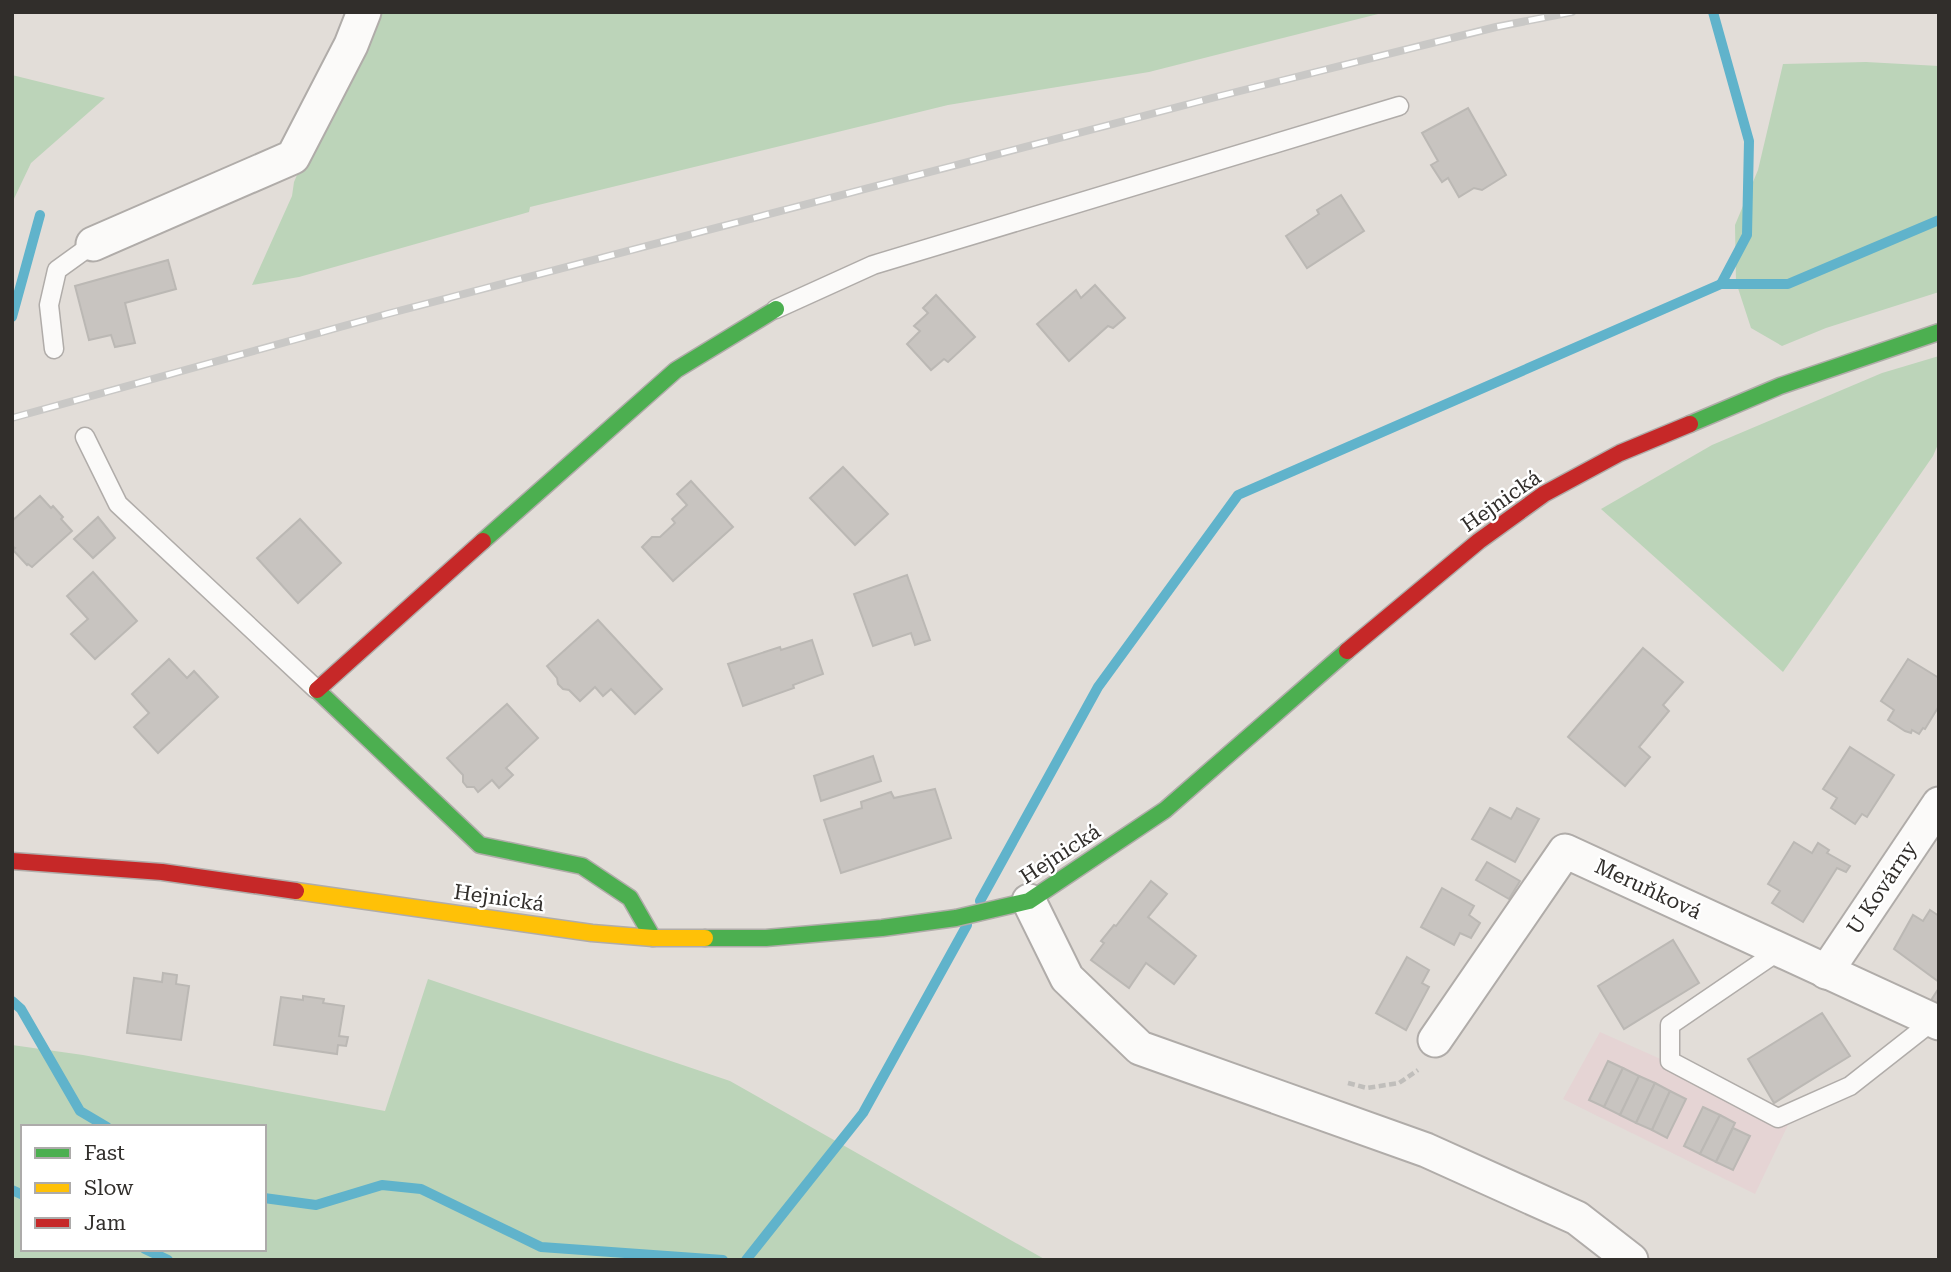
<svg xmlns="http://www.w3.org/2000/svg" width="1951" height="1272" font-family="'Roboto Serif',serif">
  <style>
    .industrial { fill: #e5d4d4 }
    .green { fill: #bcd4b9; fill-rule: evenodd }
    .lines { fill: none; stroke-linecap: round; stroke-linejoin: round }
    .stream { stroke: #60b3cb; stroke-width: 10 }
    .building { fill: #c8c4c0; stroke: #bbb8b4; stroke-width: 2 }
    .lane-casing { stroke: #b0aca9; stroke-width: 21 }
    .street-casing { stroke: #b0aca9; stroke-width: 37 }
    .fast-casing { stroke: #b0aca9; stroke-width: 19 }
    .slow-casing { stroke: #b0aca9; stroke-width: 19 }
    .jam-casing { stroke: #b0aca9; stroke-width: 19 }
    .path { stroke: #c0bebb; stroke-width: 4.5; stroke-dasharray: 7 3.5; stroke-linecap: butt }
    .lane { stroke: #fbfaf9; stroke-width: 18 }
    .street { stroke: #fbfaf9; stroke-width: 33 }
    .fast { stroke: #4caf50; stroke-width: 16 }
    .slow { stroke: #ffc107; stroke-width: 16 }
    .jam { stroke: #c62828; stroke-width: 16 }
    .rail-casing { stroke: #c9c8c6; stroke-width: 8 }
    .rail { stroke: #fff; stroke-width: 5; stroke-dasharray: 16; stroke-linecap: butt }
    .labels { text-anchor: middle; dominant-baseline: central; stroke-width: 5; stroke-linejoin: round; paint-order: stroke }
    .street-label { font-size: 21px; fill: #312e2b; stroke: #fff }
  </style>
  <rect width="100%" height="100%" fill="#e2ddd8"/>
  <polygon class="industrial" points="1600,1032 1775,1110 1788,1125 1755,1194 1563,1099"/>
  <g class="green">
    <polygon points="371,12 1386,12 1149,72 948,105 530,207 529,212 299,277 252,285 292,196 294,182 310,145"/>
    <polygon points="1866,62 1939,66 1939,292 1826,328 1782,346 1751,328 1736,282 1735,225 1758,170 1783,64"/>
    <polygon points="12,75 105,98 31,163 12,203"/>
    <polygon points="1939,356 1939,442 1933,456 1783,672 1601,509 1712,445 1882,373"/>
    <path d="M 428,979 L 730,1081 L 1046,1260 L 12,1260 L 12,1045 L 83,1055 L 385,1111 ZM 23,1127 L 264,1127 L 264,1249 L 23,1249 Z"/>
  </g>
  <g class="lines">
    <g class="stream">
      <polyline points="1713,12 1749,141 1747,235 1721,284"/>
      <polyline points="12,317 40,215"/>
      <polyline points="980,901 1098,687 1238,495 1721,284 1788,284 1939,220"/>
      <polyline points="12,1001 21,1009 80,1111 107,1127"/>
      <polyline points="12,1190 23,1195"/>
      <polyline points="264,1198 316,1205 382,1185 421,1189 541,1247 723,1260"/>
      <polyline points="145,1249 168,1260"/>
      <polyline points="746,1260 863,1113 967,925"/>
    </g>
  </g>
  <g class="building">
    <polygon points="1468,108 1506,175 1482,190 1474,188 1459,197 1448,178 1442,182 1431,165 1438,161 1422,133"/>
    <polygon points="1341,195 1364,231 1307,268 1286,236 1319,214 1317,210"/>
    <polygon points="168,260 176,289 125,303 135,343 115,347 111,335 89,340 75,286"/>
    <polygon points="1095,285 1125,318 1113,328 1108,326 1069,361 1037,324 1076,290 1081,298"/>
    <polygon points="936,295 975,337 948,362 944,359 931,370 907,344 920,331 914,326 928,313 923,308"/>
    <polygon points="843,467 888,514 855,545 810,498"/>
    <polygon points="691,481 733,527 673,581 642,547 652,537 660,537 675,523 672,519 687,505 677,494"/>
    <polygon points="40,496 51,508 53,506 63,517 61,519 72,531 32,567 28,564 27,565 13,550 15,548 12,546 12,521"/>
    <polygon points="98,517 115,538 93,558 74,539"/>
    <polygon points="300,519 341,563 298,603 257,558"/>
    <polygon points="93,572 137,621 95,659 71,634 88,619 67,596"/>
    <polygon points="907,575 930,640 915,645 911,633 873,646 854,594"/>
    <polygon points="598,620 662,689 635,714 611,689 603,696 595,687 580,701 569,690 563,689 558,684 557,678 547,666"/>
    <polygon points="812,640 823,674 793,685 794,688 743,706 728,664 780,647 781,650"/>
    <polygon points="1643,648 1683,682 1663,705 1669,711 1639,747 1650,757 1625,786 1568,737"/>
    <polygon points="169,659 187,678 194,671 218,697 158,753 134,727 149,713 132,694"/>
    <polygon points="1908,659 1939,678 1939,706 1925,729 1923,728 1919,734 1912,730 1911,733 1905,731 1888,720 1894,710 1881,701"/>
    <polygon points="507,704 538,738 506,768 513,775 499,788 492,780 478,792 474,787 467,787 463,782 463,775 447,758"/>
    <polygon points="1850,747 1894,775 1867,817 1862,814 1855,824 1831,808 1837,798 1823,789"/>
    <polygon points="873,756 881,781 821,801 814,776"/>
    <polygon points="935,789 951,838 841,873 824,820 862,808 861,802 891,792 894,798"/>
    <polygon points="1490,808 1511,819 1517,808 1539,819 1515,862 1472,839"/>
    <polygon points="1794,842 1812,853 1818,843 1829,850 1827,853 1850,866 1846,872 1837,868 1803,922 1772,903 1780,891 1768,884"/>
    <polygon points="1487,862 1520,881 1509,899 1476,880"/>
    <polygon points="1151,881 1167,894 1148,917 1196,956 1174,984 1146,963 1129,988 1091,960 1104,943 1101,941 1114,925 1116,926"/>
    <polygon points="1442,888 1474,906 1469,915 1480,923 1471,938 1460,933 1454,945 1421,927"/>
    <polygon points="1930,910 1939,916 1939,982 1894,949 1913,915 1923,921"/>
    <polygon points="1673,940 1699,983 1624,1029 1598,986"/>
    <polygon points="1407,957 1429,970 1422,983 1429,987 1406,1030 1376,1013"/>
    <polygon points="163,973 177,975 176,984 189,986 181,1040 127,1033 134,978 162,982"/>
    <polygon points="1939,988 1939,1011 1928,1005"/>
    <polygon points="303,996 324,999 323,1003 344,1006 339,1036 348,1037 346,1046 338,1045 337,1054 274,1045 281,997 303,1000"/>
    <polygon points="1822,1013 1850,1056 1774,1103 1748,1059"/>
    <polygon points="1608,1061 1623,1068 1604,1107 1589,1100"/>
    <polygon points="1623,1068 1639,1076 1620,1115 1604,1107"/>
    <polygon points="1639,1076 1655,1083 1636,1123 1620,1115"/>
    <polygon points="1655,1083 1670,1091 1652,1130 1636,1123"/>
    <polygon points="1670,1091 1686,1099 1667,1138 1652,1130"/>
    <polygon points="1703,1107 1720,1115 1700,1154 1684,1146"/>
    <polygon points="1720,1115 1735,1123 1716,1162 1700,1154"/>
    <polygon points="1733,1128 1750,1136 1733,1170 1716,1162"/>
  </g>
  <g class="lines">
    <g class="lane-casing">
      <g id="lane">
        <polyline points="776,309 873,265 1399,106"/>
        <polyline points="54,349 49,305 57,270 93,244"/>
        <polyline points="85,437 118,504 316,689"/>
        <polyline points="1780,950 1670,1025 1670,1061 1778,1118 1850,1086 1934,1020"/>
      </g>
    </g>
    <g class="street-casing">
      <g id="street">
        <polyline points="93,244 293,157 351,45 364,12"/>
        <polyline points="1029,901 1067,978 1140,1048 1426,1150 1577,1218 1631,1260"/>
        <polyline points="1826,972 1939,804"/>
        <polyline points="1435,1040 1565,851 1939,1023"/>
      </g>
    </g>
    <g class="fast-casing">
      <g id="fast">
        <polyline points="1690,424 1780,386 1939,332"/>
        <polyline points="483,541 676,370 776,309"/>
        <polyline points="317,690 480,845 582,866 630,898 653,938"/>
        <polyline points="705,938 766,938 882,928 956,918 1029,901 1165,810 1347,651"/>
      </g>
    </g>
    <g class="slow-casing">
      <polyline id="slow" points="296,891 592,933 653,938 705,938"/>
    </g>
    <g class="jam-casing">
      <g id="jam">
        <polyline points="1347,651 1479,541 1544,494 1620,453 1690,424"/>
        <polyline points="317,690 483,541"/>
        <polyline points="12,861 162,872 296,891"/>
      </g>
    </g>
    <polyline class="path" points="1348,1083 1367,1088 1399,1083 1418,1070"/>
    <use href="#lane" class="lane"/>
    <use href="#street" class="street"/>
    <use href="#fast" class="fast"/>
    <use href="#slow" class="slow"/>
    <use href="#jam" class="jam"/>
    <g class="rail-casing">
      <polyline id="rail" points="12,418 387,314 1212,98 1496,27 1572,12"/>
    </g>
    <use href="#rail" class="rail"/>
  </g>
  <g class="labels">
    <g class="street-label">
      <text transform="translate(1501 501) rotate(-35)">Hejnická</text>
      <text transform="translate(1060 854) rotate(-33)">Hejnická</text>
      <text transform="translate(1882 888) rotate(-56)">U Kovárny</text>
      <text transform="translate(1648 889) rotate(25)">Meruňková</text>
      <text transform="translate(499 898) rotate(8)">Hejnická</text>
    </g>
  </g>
  <rect width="1951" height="1272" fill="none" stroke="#312e2b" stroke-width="28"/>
  <rect x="21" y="1125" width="245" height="126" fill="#ffffff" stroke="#adabaa" stroke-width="2"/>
  <rect x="35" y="1148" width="35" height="10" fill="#4caf50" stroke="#adabaa" stroke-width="2"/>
  <text x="84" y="1160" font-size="21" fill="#312e2b">Fast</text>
  <rect x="35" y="1183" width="35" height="10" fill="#ffc107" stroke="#adabaa" stroke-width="2"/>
  <text x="84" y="1195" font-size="21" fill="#312e2b">Slow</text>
  <rect x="35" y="1218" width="35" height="10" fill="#c62828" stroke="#adabaa" stroke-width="2"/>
  <text x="84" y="1230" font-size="21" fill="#312e2b">Jam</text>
</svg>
